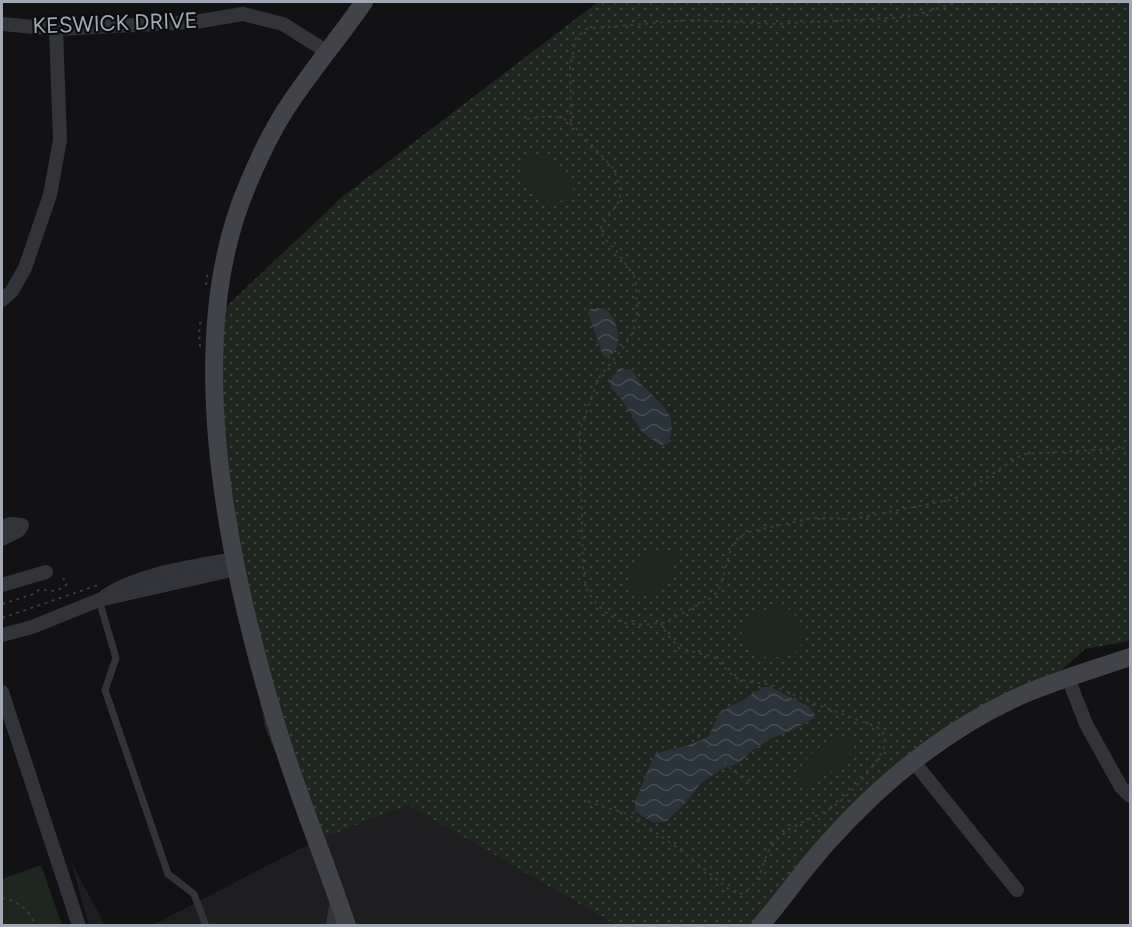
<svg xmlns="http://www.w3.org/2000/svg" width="1132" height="927" font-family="Figtree,sans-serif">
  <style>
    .built { fill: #1e1e21 }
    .grass { fill: url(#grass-dots) }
    .park { fill: #1e261f }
    .water { fill: url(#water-waves) }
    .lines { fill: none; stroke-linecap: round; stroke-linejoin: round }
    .path { stroke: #393b3f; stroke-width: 2; stroke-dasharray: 3 4.5; stroke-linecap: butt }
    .lane { stroke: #333439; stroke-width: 7 }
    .street { stroke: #333439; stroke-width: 14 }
    .secondary { stroke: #414348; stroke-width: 18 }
    .labels { text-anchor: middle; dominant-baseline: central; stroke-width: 4.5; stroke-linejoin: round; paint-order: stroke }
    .street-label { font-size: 22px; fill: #a3a9b4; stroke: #0d0d0f }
  </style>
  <defs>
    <pattern id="grass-dots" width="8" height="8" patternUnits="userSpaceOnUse" patternTransform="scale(1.5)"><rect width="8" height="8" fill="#1e261f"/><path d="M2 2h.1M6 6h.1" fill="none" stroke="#3c433d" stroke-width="1.8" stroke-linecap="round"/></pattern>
    <pattern id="water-waves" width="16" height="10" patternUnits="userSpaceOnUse" patternTransform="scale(1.5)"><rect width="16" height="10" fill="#2a3339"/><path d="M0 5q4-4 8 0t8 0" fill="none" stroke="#464e53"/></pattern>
  </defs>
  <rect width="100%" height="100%" fill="#121214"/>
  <g class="built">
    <polygon points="408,805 616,925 151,926 315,841"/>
    <polygon points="71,862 105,925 89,925"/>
  </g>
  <polygon class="grass" points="598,2 1130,2 1130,641 1085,649 1049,681 928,747 756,925 616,925 408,805 315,841 265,728 237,576 210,322 342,197"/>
  <g class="park">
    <path d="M 536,155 C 550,158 572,172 575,186 L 567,198 L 553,204 C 538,196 517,187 523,167 C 525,160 529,156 536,155 Z"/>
    <path d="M 672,550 L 677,555 C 670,577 663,606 633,593 L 627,572 L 629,567 L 648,554 Z"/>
    <path d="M 781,606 C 793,609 795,614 799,625 C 800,629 804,633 803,638 C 803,657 769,661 756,654 C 749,650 745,642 741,635 C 745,615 763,610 781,606 Z"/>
    <path d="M 841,739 L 851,739 L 855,742 C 855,756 812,789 800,786 L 796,780 L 796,777 C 804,759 820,741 841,739 Z"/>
    <polygon points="41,865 62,925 2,925 2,879"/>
  </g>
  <g class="water">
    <path d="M 602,308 C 613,311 621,333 618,344 C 617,349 613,353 609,357 L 604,356 L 602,353 L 588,312 L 590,309 Z"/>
    <path d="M 619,368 L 632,370 C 636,375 638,382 643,386 C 661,404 680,414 668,444 L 660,445 L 642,432 L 622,400 L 611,388 L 610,381 Z"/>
    <polygon points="763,687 770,687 810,707 815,715 814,718 791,731 771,738 750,752 739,763 720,770 700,784 689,799 667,821 653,823 635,811 635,801 654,756 657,753 692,744 708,737 720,712 745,699"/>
  </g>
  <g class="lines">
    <g class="path">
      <polyline points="527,119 548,116 563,118 574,126 614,169 620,190 620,200 601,227 603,237 615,249 636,279 637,314 633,332 626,344 598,379 580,430 583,569 586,588 593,600 605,612 623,623 645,625 666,622 711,598 719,590 732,546 739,537 749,532 812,518 854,519 954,499 1023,454 1130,448"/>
      <polyline points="571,122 570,67 576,38 586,29 687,20 776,24 891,18 913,16 959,2"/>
      <polyline points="206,285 208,270"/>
      <polyline points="200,347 199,334 201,317"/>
      <path d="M 2,604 L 34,594 L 40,589 C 52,592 58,592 67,584 L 63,578"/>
      <polyline points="2,618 98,585"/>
      <polyline points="692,730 732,770 754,783"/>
      <path d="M 588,801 C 600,807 617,809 628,815 C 665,836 698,864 731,891 L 740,894 C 759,887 761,867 769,850 C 773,843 782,835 788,830 C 803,820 823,815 837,804 C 850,794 883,759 885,743 C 886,736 882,732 877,727 L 810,702 L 772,685 L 741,680 L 734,677 L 714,657 L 679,648 L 667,634 L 661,623"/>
      <path d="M 2,898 C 20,902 28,909 36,926"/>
    </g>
    <polyline class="lane" points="99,600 116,658 105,690 168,874 194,894 206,926"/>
    <g class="street">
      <polyline points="2,24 56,29 195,22 243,14 283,24 318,46 326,54"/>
      <polyline points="2,300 12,291 25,268 50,195 60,140 56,29"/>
      <polyline points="2,527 10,524 22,525 18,531 2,539"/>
      <polyline points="2,585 46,572"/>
      <path d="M 105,596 C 142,572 192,567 234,559"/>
      <polyline points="2,635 32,627 99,600 236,569"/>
      <polyline points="1068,678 1086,724 1121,787 1130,796"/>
      <polyline points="2,692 79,926"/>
      <polyline points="914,762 1017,890"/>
      <polyline points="333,926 337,900"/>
    </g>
    <g class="secondary">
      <path d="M 347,926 C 325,860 298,796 278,730 C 229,570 179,343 248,184 C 258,160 272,131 286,109 C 310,72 339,38 364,2"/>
      <path d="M 760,926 C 784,898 805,867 830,840 C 884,780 948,728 1022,695 C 1057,680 1095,669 1130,657"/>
    </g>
  </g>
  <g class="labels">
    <g class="street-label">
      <text transform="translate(115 23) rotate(-2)">KESWICK DRIVE</text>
    </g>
  </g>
  <rect width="1132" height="927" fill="none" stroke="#a3a9b4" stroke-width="6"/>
</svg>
